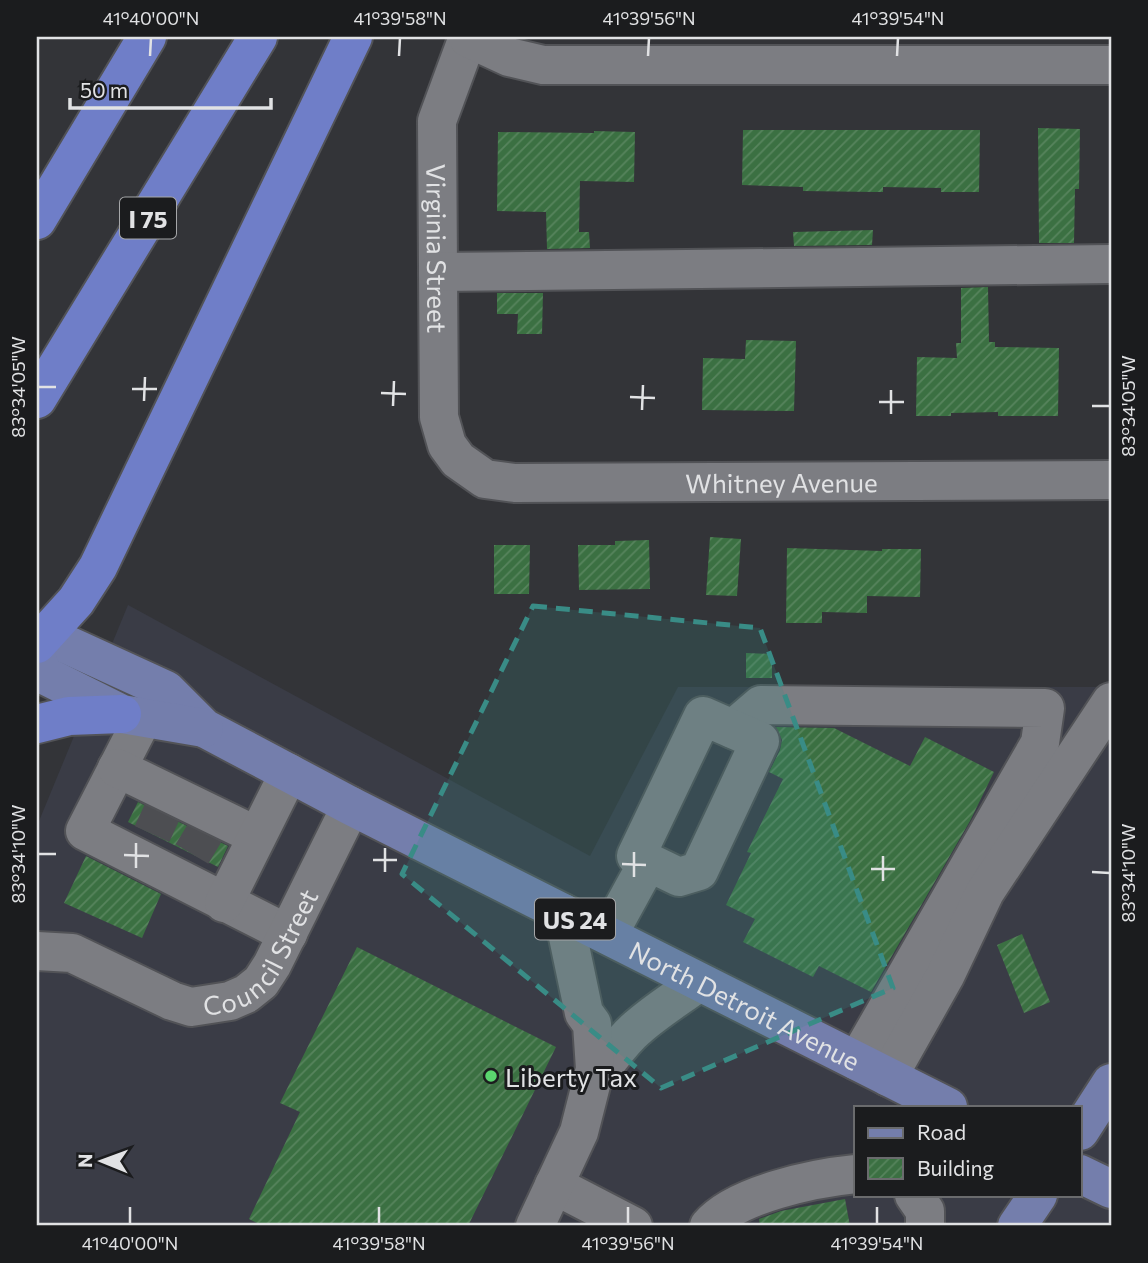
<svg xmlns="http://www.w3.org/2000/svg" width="1148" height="1263" font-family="Commissioner,sans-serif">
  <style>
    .built { fill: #3a3c46; fill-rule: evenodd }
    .building { fill: url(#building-hatch) }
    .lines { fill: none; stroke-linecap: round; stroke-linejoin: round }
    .minor-tunnel { stroke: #4d4e52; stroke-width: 38; stroke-dasharray: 38 19; stroke-linecap: butt }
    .minor-casing { stroke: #525357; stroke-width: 42 }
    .major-casing { stroke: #525357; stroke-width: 42 }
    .highway-casing { stroke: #525357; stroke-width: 42 }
    .minor { stroke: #7c7d82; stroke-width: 38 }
    .major { stroke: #747eac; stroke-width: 38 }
    .highway { stroke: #6f7ec8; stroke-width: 38 }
    .marked { fill: #398c86; fill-opacity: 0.2; stroke: #398c86; stroke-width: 5; stroke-dasharray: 14 9; stroke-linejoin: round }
    .ticks { fill: none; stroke: #e1e2e4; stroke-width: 2.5 }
    .poi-dot { fill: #5ad56e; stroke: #1b1c1e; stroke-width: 2.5 }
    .labels { text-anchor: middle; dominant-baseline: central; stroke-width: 6; stroke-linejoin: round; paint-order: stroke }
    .shield { fill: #1b1c1e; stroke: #a6a7a9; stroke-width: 2 }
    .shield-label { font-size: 24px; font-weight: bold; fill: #e1e2e4 }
    .street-label { font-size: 26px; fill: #e1e2e4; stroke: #1b1c1e }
    .poi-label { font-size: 26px; fill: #e1e2e4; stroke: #1b1c1e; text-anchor: start }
    .neatline { fill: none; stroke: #e1e2e4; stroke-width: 2.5 }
    .ticks-label { font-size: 18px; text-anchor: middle; fill: #e1e2e4 }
  </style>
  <defs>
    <pattern id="building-hatch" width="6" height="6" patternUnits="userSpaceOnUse" patternTransform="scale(1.75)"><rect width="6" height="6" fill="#3b7042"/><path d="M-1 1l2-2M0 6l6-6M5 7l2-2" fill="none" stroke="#57845d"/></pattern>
  </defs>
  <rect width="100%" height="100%" fill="#333438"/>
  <path class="built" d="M 128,605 L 590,856 L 678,687 L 1111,687 L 1111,1226 L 37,1226 L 37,826 ZM 856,1107 L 1080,1107 L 1080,1195 L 856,1195 Z"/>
  <g class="building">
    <polygon points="1038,128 1080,129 1079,189 1075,189 1074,243 1039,243"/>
    <polygon points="743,130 980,130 979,192 941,192 941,188 883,187 883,192 873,192 803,191 803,187 742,185"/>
    <polygon points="594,131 635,132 634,182 580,181 579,232 589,232 590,248 547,249 546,212 497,211 498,132 594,133"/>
    <polygon points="873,230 872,245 794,246 793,232"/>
    <polygon points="988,287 989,342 995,342 995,347 1059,348 1058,416 998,416 998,412 951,413 951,416 916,416 917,357 957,358 956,343 961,343 961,288"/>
    <polygon points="497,293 543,293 542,334 517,334 518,314 497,314"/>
    <polygon points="746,340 796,341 794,411 702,410 703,358 745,359"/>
    <polygon points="710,537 741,539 737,596 706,595"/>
    <polygon points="649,540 650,589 579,590 578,545 615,545 615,541"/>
    <polygon points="494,545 530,545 529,594 494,594"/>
    <polygon points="787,548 882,551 882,549 921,549 920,597 867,596 867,613 822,612 822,623 786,623"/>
    <polygon points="746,653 772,654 772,678 746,678"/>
    <polygon points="776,727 834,728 910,766 925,737 994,772 970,821 871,992 819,966 813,977 743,942 755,919 726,905 751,853 747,852 783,779 769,772 780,750 782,740"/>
    <polygon points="138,802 228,846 218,867 128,822"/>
    <polygon points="86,856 161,894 142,938 64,903"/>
    <polygon points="1022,934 1050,1002 1024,1013 997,945"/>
    <polygon points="357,947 556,1047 468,1226 263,1226 249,1219 300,1112 280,1103"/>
    <polygon points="845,1199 850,1226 760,1226 759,1219 781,1211"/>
  </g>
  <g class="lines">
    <g class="minor-tunnel">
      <polyline points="152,834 164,808"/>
      <polyline points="192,854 207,829"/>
    </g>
    <g class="minor-casing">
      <g id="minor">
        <path id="s1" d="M 468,37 L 437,121 L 439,417 L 447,445 L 458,460 L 485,479 L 515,483 L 1111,480"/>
        <polyline points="468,38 509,57 543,65 1111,65"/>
        <polyline points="438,272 1111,264"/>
        <polyline points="143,718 85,831 288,934"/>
        <polyline points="733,729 761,705 1045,708 1040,743 857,1061"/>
        <polyline points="117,768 257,836"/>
        <polyline points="224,903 289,773"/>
        <polyline points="608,935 648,862 636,856 703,716 760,741 699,871 679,877 648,862"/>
        <path id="s2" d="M 37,951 L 72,953 L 172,1001 L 191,1007 L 230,1001 L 246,994 L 261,982 L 272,965 L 351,806"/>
        <polyline points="888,1077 945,976 985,892 1111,702"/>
        <path d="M 589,1083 C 607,1065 618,1044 637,1028 C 656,1011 679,997 699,982"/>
        <polyline points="554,1185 633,1226"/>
        <polyline points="914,1195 925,1211 925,1226"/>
        <polyline points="535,1226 579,1132 595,1069 592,1024 584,1013 563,913"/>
        <path d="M 709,1226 C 736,1194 815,1178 856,1174"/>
      </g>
    </g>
    <g class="major-casing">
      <g id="major">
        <path id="s3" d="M 37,647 L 59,641 L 166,690 L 204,728 L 351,806 L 948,1107"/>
        <polyline points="37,658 42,674 122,714 204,728"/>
        <polyline points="1080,1131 1111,1083"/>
        <polyline points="1080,1174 1111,1189"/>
        <polyline points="1017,1226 1038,1195"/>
      </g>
    </g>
    <g class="highway-casing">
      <g id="highway">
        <polyline points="37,220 147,37"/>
        <polyline points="37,399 258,37"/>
        <polyline points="37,644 76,601 98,567 353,37"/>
        <polyline points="37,724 69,716 122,714"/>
      </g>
    </g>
    <use href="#minor" class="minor"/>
    <use href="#major" class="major"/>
    <use href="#highway" class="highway"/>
  </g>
  <path class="marked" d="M 533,606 L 760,628 L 893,988 L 661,1088 L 402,874 Z"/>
  <path class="ticks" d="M 150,56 L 151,38M 399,56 L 400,38M 648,56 L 649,38M 897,56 L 898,38M 38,387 L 56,387M 132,389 L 157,389M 381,393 L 406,394M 630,397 L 655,398M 144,401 L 145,377M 879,402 L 904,402M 393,406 L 394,381M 1092,406 L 1110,406M 642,410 L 643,385M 891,414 L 891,390M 38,854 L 56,854M 124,855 L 149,856M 373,860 L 397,860M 622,864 L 646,865M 136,868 L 136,843M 871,869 L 895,869M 385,872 L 385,848M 1092,872 L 1110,873M 634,877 L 634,852M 883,881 L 883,856M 130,1224 L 130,1207M 379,1224 L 379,1207M 628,1224 L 628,1207M 877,1224 L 877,1207"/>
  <circle class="poi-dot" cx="491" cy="1076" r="7"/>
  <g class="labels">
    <g class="shield">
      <rect x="120" y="197.5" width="56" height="41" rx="5"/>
      <rect x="535" y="898.5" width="80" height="41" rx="5"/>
    </g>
    <g class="shield-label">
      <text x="148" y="218">I 75</text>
      <text x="575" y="919">US 24</text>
    </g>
    <g class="street-label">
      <text stroke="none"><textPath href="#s1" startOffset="217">Virginia Street</textPath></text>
      <text stroke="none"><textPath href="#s1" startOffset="763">Whitney Avenue</textPath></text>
      <text stroke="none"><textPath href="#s2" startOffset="262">Council Street</textPath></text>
      <text stroke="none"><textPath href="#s3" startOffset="802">North Detroit Avenue</textPath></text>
    </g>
    <g class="poi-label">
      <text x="505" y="1076">Liberty Tax</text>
    </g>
  </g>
  <rect width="1148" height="1263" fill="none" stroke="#1b1c1e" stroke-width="77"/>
  <rect x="854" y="1106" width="228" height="91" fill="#1b1c1e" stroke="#6a6b6d" stroke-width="2"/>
  <rect x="868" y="1128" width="35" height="10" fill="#747eac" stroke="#6a6b6d" stroke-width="2"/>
  <text x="917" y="1140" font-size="21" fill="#e1e2e4">Road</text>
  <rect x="868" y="1158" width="35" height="21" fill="url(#building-hatch)" stroke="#6a6b6d" stroke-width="2"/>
  <text x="917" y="1176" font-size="21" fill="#e1e2e4">Building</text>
  <g transform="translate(102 1161) rotate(271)" stroke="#1b1c1e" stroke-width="5" paint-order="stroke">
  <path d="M0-5L12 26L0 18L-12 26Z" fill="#e1e2e4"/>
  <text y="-10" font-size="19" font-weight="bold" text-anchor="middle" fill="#e1e2e4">N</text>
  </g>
  <path d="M70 98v10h201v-10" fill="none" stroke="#e1e2e4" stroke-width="3.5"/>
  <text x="80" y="98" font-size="21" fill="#e1e2e4" stroke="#1b1c1e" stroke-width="5" paint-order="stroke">50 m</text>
  <rect x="38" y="38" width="1072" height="1186" class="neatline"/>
  <g class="ticks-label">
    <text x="151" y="25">41°40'00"N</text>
    <text x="400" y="25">41°39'58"N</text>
    <text x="649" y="25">41°39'56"N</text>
    <text x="898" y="25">41°39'54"N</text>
    <text transform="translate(19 387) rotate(-90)" y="6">83°34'05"W</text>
    <text transform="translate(1129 406) rotate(-90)" y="6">83°34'05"W</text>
    <text transform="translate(19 854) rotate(-90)" y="6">83°34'10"W</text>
    <text transform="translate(1129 873) rotate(-90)" y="6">83°34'10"W</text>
    <text x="130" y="1250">41°40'00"N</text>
    <text x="379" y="1250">41°39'58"N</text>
    <text x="628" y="1250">41°39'56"N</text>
    <text x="877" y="1250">41°39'54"N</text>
  </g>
</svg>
